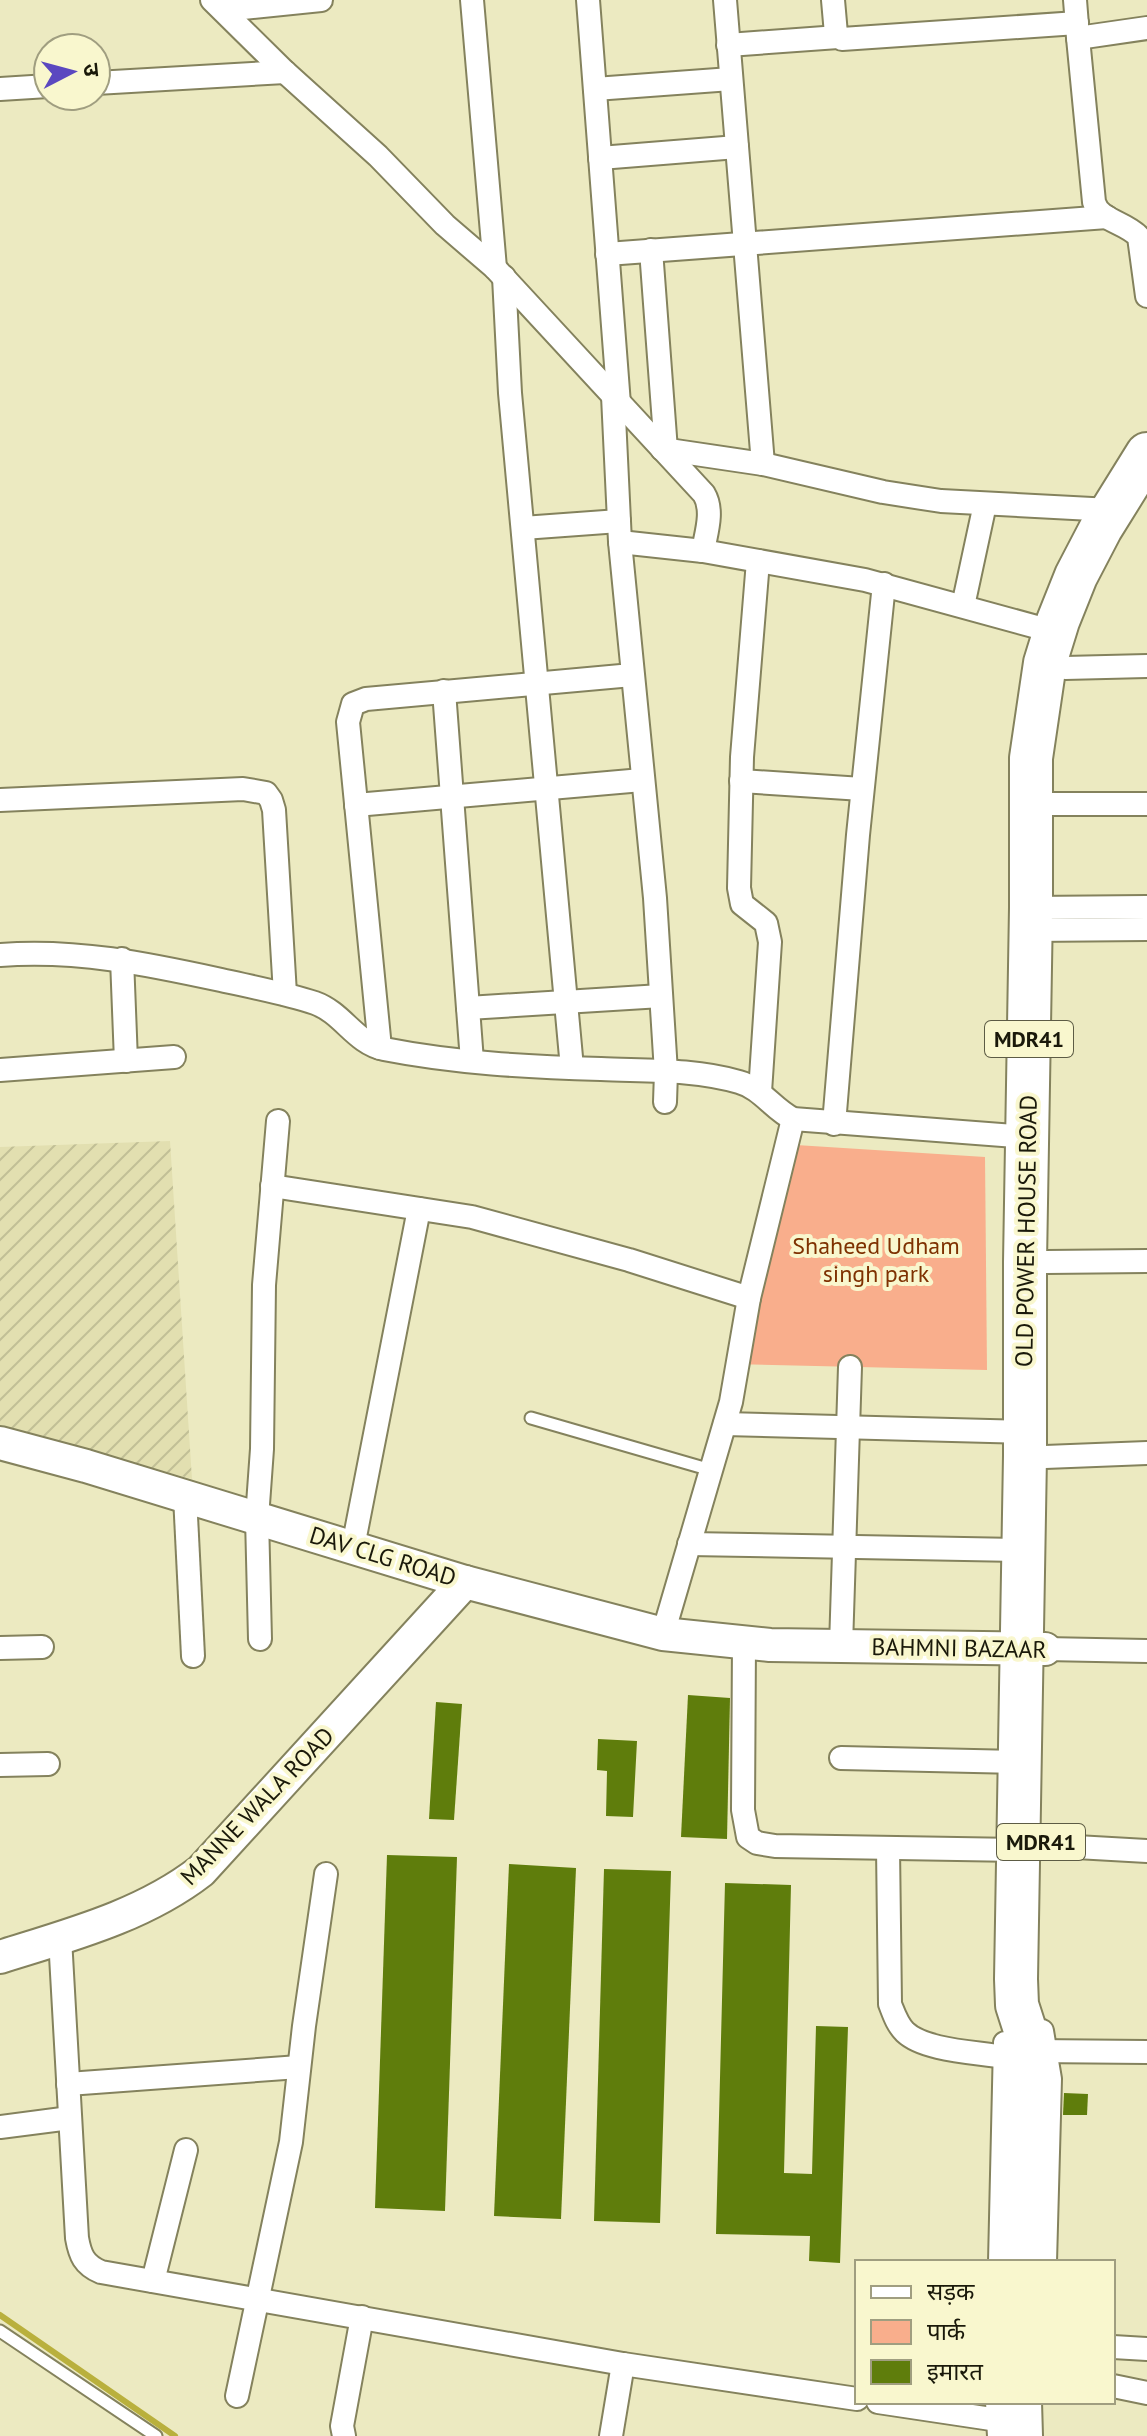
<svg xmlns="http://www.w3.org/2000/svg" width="1147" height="2436" font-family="'PT Sans','Noto Sans Devanagari',sans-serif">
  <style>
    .industrial { fill: url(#industrial-furrows) }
    .park { fill: #f9ae8c }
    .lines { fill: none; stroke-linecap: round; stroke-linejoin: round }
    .stream { stroke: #b9b03d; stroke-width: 6 }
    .building { fill: #5f7d0c }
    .lane-casing { stroke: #84825d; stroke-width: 15 }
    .street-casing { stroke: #84825d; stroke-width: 26 }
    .secondary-casing { stroke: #84825d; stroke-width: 36 }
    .highway-casing { stroke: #84825d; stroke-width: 46 }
    .lane { stroke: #fff; stroke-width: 11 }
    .street { stroke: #fff; stroke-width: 22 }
    .secondary { stroke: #fff; stroke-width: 32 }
    .highway { stroke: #fff; stroke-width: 42 }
    .labels { text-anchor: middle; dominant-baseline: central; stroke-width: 8; stroke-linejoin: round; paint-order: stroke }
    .shield { fill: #f9f7ce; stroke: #5d5c45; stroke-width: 2 }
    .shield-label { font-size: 22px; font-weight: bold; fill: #1a190a }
    .street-label { font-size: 24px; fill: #1a190a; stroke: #f9f7ce }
    .park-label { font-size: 24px; fill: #7e3101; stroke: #f9f7ce }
  </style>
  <defs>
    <pattern id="industrial-furrows" width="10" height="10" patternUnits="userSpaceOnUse" patternTransform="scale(2)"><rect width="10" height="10" fill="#e2dfb0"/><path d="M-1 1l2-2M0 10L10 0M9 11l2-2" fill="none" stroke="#c1bf96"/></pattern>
  </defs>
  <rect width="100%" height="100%" fill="#eceac1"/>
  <polygon class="industrial" points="170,1141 192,1479 0,1427 0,1147"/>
  <polygon class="park" points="796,1145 985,1157 987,1370 730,1364"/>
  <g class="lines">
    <polyline class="stream" points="0,2315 175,2436"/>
  </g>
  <g class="building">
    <polygon points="688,1695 730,1698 727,1839 681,1837"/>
    <polygon points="436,1702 462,1704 454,1820 429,1819"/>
    <polygon points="598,1739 637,1741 633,1817 606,1816 607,1771 597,1770"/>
    <polygon points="387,1855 457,1857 445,2211 375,2208"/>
    <polygon points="509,1864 576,1868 561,2219 494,2216"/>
    <polygon points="604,1869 671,1871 660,2223 594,2221"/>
    <polygon points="725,1883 791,1885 784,2173 812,2174 816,2026 848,2027 840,2263 809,2261 810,2236 716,2234"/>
    <polygon points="1064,2093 1088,2094 1087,2115 1063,2115"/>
  </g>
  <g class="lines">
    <g class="lane-casing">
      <g id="lane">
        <polyline points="531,1418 711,1470"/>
        <polyline points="0,2331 156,2436"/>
      </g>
    </g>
    <g class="street-casing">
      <g id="street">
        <path d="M 212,0 L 285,72 L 378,156 L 445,225 L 495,268 L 704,494 C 714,511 706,533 703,551"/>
        <polyline points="472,0 495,268"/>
        <polyline points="588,0 619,404"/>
        <polyline points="725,0 763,464"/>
        <polyline points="833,0 836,34 842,39 1077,23"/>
        <polyline points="1075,0 1078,38 1147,28"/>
        <polyline points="223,10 321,0"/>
        <path d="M 1078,38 L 1094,202 C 1099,221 1126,222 1139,237 L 1147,296"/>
        <polyline points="728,45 838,37"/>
        <polyline points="96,83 285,72"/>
        <polyline points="0,89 48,86"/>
        <polyline points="595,89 731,79"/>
        <polyline points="600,158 737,147"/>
        <polyline points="651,250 666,450"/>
        <polyline points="607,254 1107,217"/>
        <polyline points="504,277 510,393 572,1068"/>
        <polyline points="613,396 620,542 655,898 666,1072 665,1102"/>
        <polyline points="662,449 763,464 883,492 941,501 1111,510"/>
        <polyline points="523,528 619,521"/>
        <polyline points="620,542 703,551 865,580 1055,632"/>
        <polyline points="758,561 742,757 739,888 742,904 766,923 770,942 760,1092"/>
        <polyline points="963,606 985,504"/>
        <polyline points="1065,668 1147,666"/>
        <polyline points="444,691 472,1061"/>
        <polyline points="741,781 862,789"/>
        <polyline points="0,800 243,789 266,793 271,800 274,810 285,994"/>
        <polyline points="1052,804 1147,804"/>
        <polyline points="356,805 642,780"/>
        <polyline points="1031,908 1147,907"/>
        <polyline points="1031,930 1147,929"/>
        <path d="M 0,955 C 76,949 147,964 221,980 C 252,987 285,993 315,1003 C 343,1013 355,1043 384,1049 C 455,1063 529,1067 601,1069 C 646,1071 695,1069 739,1082 C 761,1088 773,1109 793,1119 L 1027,1137"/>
        <polyline points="122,959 126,1061"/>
        <polyline points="468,1008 661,996"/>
        <polyline points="380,1048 348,722 353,704 366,699 632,675"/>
        <polyline points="0,1070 174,1057"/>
        <polyline points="834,1124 858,835 884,584"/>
        <polyline points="272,1186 472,1217 629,1260 749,1298"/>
        <polyline points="1046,1262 1147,1261"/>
        <polyline points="725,1424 1025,1432"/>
        <polyline points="1045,1457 1147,1453"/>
        <polyline points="185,1496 193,1656"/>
        <polyline points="689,1544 1024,1550"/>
        <polyline points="353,1547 419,1209"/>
        <polyline points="663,1634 731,1402 749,1298 793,1119"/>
        <polyline points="260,1639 257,1518 262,1449 264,1285 278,1121"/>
        <polyline points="744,1643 743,1810 748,1837 757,1843 775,1846 1018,1850"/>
        <polyline points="841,1646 850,1367"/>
        <polyline points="0,1648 42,1647"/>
        <polyline points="1045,1649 1147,1651"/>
        <polyline points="841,1758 1020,1762"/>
        <polyline points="0,1765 48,1764"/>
        <polyline points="1041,1845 1147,1851"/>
        <path d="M 888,1848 L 890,2004 C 894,2014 897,2024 905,2032 C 925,2051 977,2052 1004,2057"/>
        <path d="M 60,1938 L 77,2238 C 80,2255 84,2265 101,2272 L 623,2364 L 857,2399"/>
        <polyline points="1042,2031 1050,2079 1045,2262"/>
        <polyline points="1033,2051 1147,2052"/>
        <polyline points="68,2084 299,2067"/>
        <polyline points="0,2127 70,2118"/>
        <polyline points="1000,2262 1005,2043"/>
        <polyline points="153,2281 186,2150"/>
        <polyline points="1113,2347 1147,2349"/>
        <polyline points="1113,2386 1147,2393"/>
        <polyline points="237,2396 291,2142 304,2026 326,1874"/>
        <polyline points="878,2402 998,2420"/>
        <polyline points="997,2402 999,2436"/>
        <polyline points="344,2436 342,2426 362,2317"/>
        <polyline points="611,2436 623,2364"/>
      </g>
    </g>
    <g class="secondary-casing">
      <g id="secondary">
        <polyline points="0,1443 86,1466 465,1582 663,1634 770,1645 1045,1649"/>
        <path d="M 0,1957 C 70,1935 143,1916 201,1871 L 465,1582"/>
      </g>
    </g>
    <g class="highway-casing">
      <g id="highway">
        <polyline points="1022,2262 1027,2051 1026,2033 1017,2005 1016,1979 1025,1456 1025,1262 1031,908 1031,758 1045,663 1058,621 1076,576 1101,528 1147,454"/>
        <polyline points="1020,2402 1021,2436"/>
      </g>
    </g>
    <use href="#lane" class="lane"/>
    <use href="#street" class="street"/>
    <use href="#secondary" class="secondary"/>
    <use href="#highway" class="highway"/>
  </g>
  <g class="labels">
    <g class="shield">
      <rect x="985" y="1021" width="88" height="36" rx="6"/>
      <rect x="997" y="1824" width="88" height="36" rx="6"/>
    </g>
    <g class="shield-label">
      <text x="1029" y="1039">MDR41</text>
      <text x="1041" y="1842">MDR41</text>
    </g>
    <g class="street-label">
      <text transform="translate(1026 1231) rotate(-89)">OLD POWER HOUSE ROAD</text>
      <text transform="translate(383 1556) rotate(17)">DAV CLG ROAD</text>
      <text transform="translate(959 1648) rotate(1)">BAHMNI BAZAAR</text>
      <text transform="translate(257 1806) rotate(-46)">MANNE WALA ROAD</text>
    </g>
    <g class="park-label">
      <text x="876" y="1245">Shaheed Udham<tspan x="876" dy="28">singh park</tspan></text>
    </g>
  </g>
  <rect x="855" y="2260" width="260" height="144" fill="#f9f7ce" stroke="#a09e80" stroke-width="2"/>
  <rect x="871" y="2286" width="40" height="12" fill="#ffffff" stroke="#a09e80" stroke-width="2"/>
  <text x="927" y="2300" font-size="24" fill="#1a190a">सड़क</text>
  <rect x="871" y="2320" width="40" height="24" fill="#f9ae8c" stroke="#a09e80" stroke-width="2"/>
  <text x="927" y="2340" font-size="24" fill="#1a190a">पार्क</text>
  <rect x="871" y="2360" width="40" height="24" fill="#5f7d0c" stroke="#a09e80" stroke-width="2"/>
  <text x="927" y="2380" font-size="24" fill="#1a190a">इमारत</text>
  <g transform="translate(72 72) rotate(84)"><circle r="38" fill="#f9f7ce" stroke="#a09e80" stroke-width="2"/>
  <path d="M0-6L14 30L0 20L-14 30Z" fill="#5b48c0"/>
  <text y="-12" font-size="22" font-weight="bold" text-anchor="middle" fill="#1a190a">उ</text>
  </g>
</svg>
